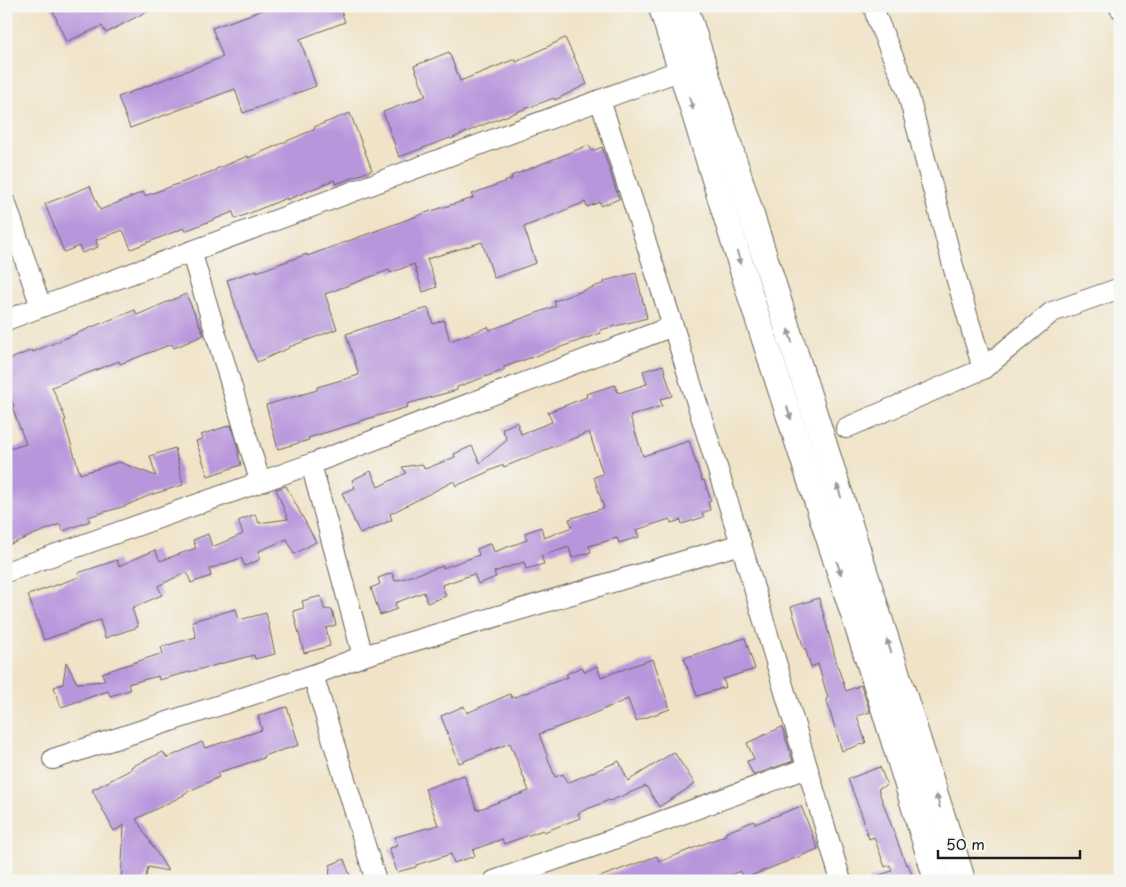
<svg xmlns="http://www.w3.org/2000/svg" width="1126" height="887" font-family="'Playpen Sans',sans-serif">
  <style>
    .building { fill: #b896dc }
    .lines { fill: none; stroke-linecap: round; stroke-linejoin: round }
    .minor-casing { stroke: #666258; stroke-width: 22 }
    .major-casing { stroke: #666258; stroke-width: 27 }
    .minor { stroke: #fff; stroke-width: 20 }
    .major { stroke: #fff; stroke-width: 25 }
    .oneway { fill: #999 }
  </style>
  <rect width="100%" height="100%" fill="#f6f6f2"/>
  <filter id="ink" filterUnits="userSpaceOnUse"><feTurbulence type="fractalNoise" baseFrequency=".02" numOctaves="2"/><feDisplacementMap in="SourceGraphic" scale="10" xChannelSelector="R" yChannelSelector="G"/><feConvolveMatrix kernelMatrix="1 2 1 2 8 2 1 2 1" color-interpolation-filters="sRGB"/></filter>
  <filter id="wash" filterUnits="userSpaceOnUse"><feTurbulence type="fractalNoise" baseFrequency=".0096" numOctaves="4" result="noise"/><feDisplacementMap in="SourceGraphic" scale="20" xChannelSelector="R" yChannelSelector="G"/><feGaussianBlur stdDeviation="1.12" result="paint"/><feColorMatrix in="noise" values="0 0 0 0 0 0 0 0 0 0 0 0 0 0 0 0 0 1.4 0 .05"/><feComposite in="paint" operator="in"/></filter>
  <g filter="url(#wash)">
    <rect width="100%" height="100%" fill="#f0e3c7"/>
    <g id="blocks">
      <g class="building">
        <polygon points="51,6 157,6 106,33 102,26 66,42"/>
        <polygon points="274,6 339,6 345,22 300,39 316,86 243,113 235,89 130,128 118,97 223,57 212,28"/>
        <polygon points="565,38 587,84 555,100 554,98 480,126 451,139 450,138 399,157 383,112 426,96 414,66 449,52 460,81 515,59 516,62"/>
        <polygon points="350,113 372,170 336,184 334,180 287,200 287,198 235,219 233,212 185,231 184,228 131,249 123,230 96,240 98,247 82,253 79,246 64,252 45,204 90,186 100,210 143,192 145,196 216,170 216,169 248,156 248,158 315,129 314,127"/>
        <polygon points="589,145 592,151 602,147 619,199 601,206 600,202 587,207 585,202 524,227 536,263 494,278 482,242 427,259 437,287 423,292 414,264 390,273 389,270 325,294 337,329 289,347 289,348 257,362 243,328 227,280 257,270 257,272 307,254 307,256 428,212 473,198 472,194 512,179 511,176"/>
        <polygon points="636,273 647,318 600,330 601,333 504,367 504,370 457,387 457,390 407,404 408,407 360,421 360,422 308,438 309,440 278,449 266,405 317,390 317,387 359,375 346,334 401,316 428,308 433,324 444,320 450,341 488,327 490,330 556,306 554,301 605,283 604,281"/>
        <polygon points="186,294 204,335 174,348 172,344 120,364 119,361 52,387 66,420 64,421 80,474 119,462 156,476 150,456 175,448 183,485 150,495 125,506 88,517 90,521 63,531 60,524 6,546 6,450 26,444 12,407 14,406 6,388 6,361 32,350 33,352 92,327 135,310 137,315"/>
        <polygon points="663,365 672,396 660,399 662,406 630,416 643,456 689,441 702,481 704,480 711,501 708,502 710,510 702,513 704,517 682,524 681,520 671,523 670,519 636,530 639,537 619,543 617,538 589,546 591,552 572,558 569,547 541,556 544,564 526,569 524,562 494,572 496,577 478,584 474,574 442,585 446,596 427,603 424,592 395,603 397,609 380,615 371,588 380,584 378,578 392,573 395,581 443,566 443,568 479,555 477,549 491,543 494,552 527,540 525,533 541,527 544,538 572,527 569,519 604,508 594,477 603,474 589,432 504,467 503,465 456,486 454,481 390,514 392,520 360,534 342,493 355,488 352,480 371,471 378,487 406,473 402,467 422,464 425,469 455,457 454,454 472,446 480,463 507,440 502,429 517,422 521,434 552,422 548,412 587,397 586,394 615,385 618,393 647,384 643,371"/>
        <polygon points="231,425 239,453 238,453 241,465 208,476 196,441 203,439 201,435"/>
        <polygon points="286,486 316,542 294,554 287,539 259,551 259,560 245,566 241,558 209,569 211,576 191,583 187,572 158,586 162,595 132,608 138,627 105,638 100,620 44,640 28,595 79,577 78,573 117,560 119,566 155,550 160,561 196,548 193,540 208,534 212,547 243,534 238,521 255,514 259,523 288,519 276,489"/>
        <polygon points="321,596 324,609 332,610 336,625 326,628 330,646 304,653 293,611 304,608 302,601"/>
        <polygon points="819,598 837,664 846,691 861,685 870,712 857,716 866,743 842,751 826,699 828,698 818,664 811,667 805,648 804,649 791,607"/>
        <polygon points="236,609 239,620 266,613 275,654 255,659 254,655 159,680 158,676 128,684 130,690 110,696 108,691 61,707 54,687 63,684 66,662 77,683 105,681 102,673 163,653 161,647 196,637 192,621"/>
        <polygon points="745,638 755,669 723,679 726,687 697,696 684,658"/>
        <polygon points="653,659 670,709 636,721 628,699 585,717 539,734 555,777 563,774 567,783 619,761 628,781 674,752 695,784 659,807 646,786 610,801 609,800 578,813 580,818 544,832 543,830 504,844 502,839 473,850 475,856 454,863 451,854 416,865 416,867 397,872 389,848 398,846 395,837 438,825 425,789 464,775 477,810 529,791 510,743 459,763 441,716 464,706 467,713 510,694 512,698 568,677 566,674 582,667 585,672 597,666 601,677"/>
        <polygon points="287,707 299,745 263,756 264,758 217,773 219,777 183,794 184,795 136,819 168,871 148,867 145,881 121,881 124,825 114,831 92,790 132,769 131,767 163,752 167,758 202,742 205,748 262,730 258,716"/>
        <polygon points="782,727 793,761 753,775 747,761 754,759 747,743"/>
        <polygon points="880,767 887,785 878,789 906,865 908,864 914,881 869,881 868,879 892,871 890,865 885,867 874,837 869,839 863,822 864,821 848,779"/>
        <polygon points="801,806 818,849 743,879 740,871 717,881 598,881 597,878 657,856 659,862 726,835 725,833 754,821 755,824"/>
        <polygon points="344,859 352,881 329,881 330,865"/>
      </g>
    </g>
  </g>
  <g filter="url(#ink)">
    <use href="#blocks" fill-opacity="0" stroke="#666258" stroke-width="1"/>
    <g class="lines">
      <g class="minor-casing">
        <g id="minor">
          <polyline points="1119,6 1120,8"/>
          <polyline points="600,100 673,326 741,544 841,881"/>
          <polyline points="6,204 41,307"/>
          <polyline points="191,251 260,481"/>
          <polyline points="6,320 681,70"/>
          <polyline points="983,369 1052,312 1120,288"/>
          <polyline points="846,428 983,369 956,277 907,90 877,19 874,6"/>
          <polyline points="311,464 363,656"/>
          <polyline points="6,572 311,464 673,326"/>
          <polyline points="313,675 376,881"/>
          <polyline points="53,759 313,675 363,656 741,544"/>
          <polyline points="494,881 600,844 807,768"/>
        </g>
      </g>
      <g class="major-casing">
        <g id="major">
          <polyline points="661,6 753,304 883,706 937,881"/>
          <polyline points="685,6 963,881"/>
        </g>
      </g>
      <use href="#minor" class="minor"/>
      <use href="#major" class="major"/>
    </g>
    <defs><path id="oneway-solid" d="M-6-.8H1V-3.2L6.5 0L1 3.2V.8H-6Z" transform="scale(1.25)"/></defs>
    <g class="oneway">
      <use href="#oneway-solid" transform="translate(691 103) rotate(73)"/>
      <use href="#oneway-solid" transform="translate(739 258) rotate(73)"/>
      <use href="#oneway-solid" transform="translate(790 336) rotate(-108)"/>
      <use href="#oneway-solid" transform="translate(789 413) rotate(72)"/>
      <use href="#oneway-solid" transform="translate(839 491) rotate(-108)"/>
      <use href="#oneway-solid" transform="translate(839 568) rotate(72)"/>
      <use href="#oneway-solid" transform="translate(889 646) rotate(-108)"/>
      <use href="#oneway-solid" transform="translate(938 801) rotate(-107)"/>
    </g>
  </g>
  <rect width="1126" height="887" fill="none" stroke="#f6f6f2" stroke-width="25"/>
  <path d="M938 850v8h142v-8" fill="none" stroke="#1c1c1c" stroke-width="2.5"/>
  <text x="946" y="850" font-size="15" fill="#1c1c1c" stroke="#f6f6f2" stroke-width="4" paint-order="stroke">50 m</text>
</svg>
